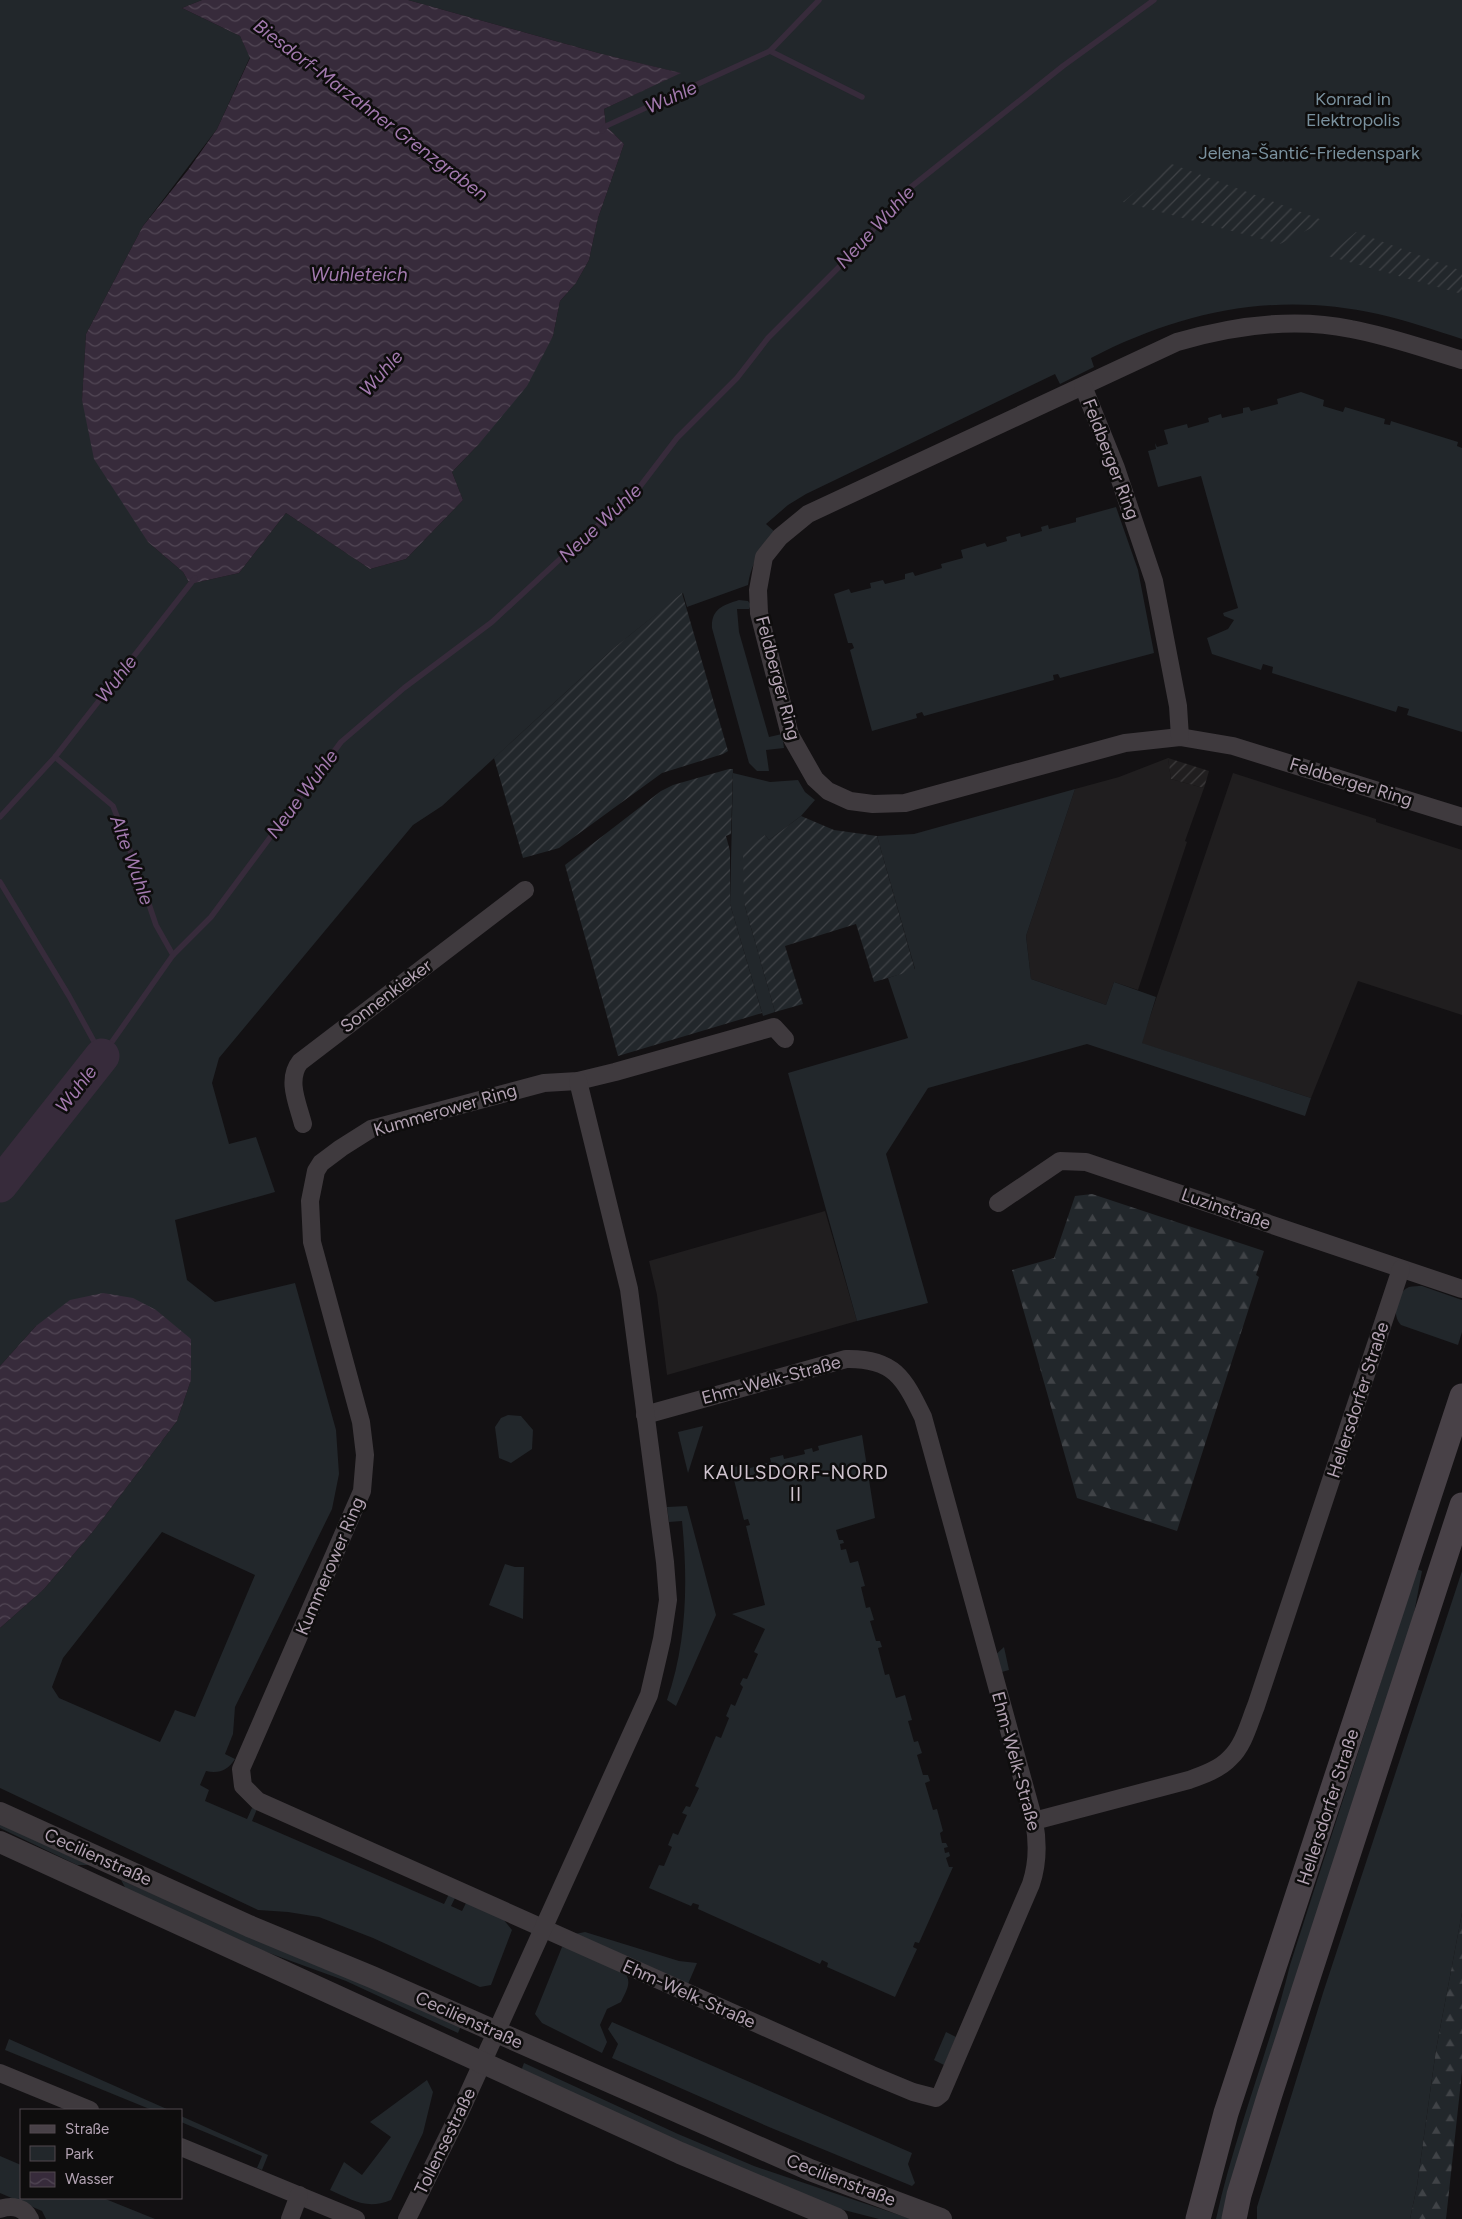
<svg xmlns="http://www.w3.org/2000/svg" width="1462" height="2219" font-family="Figtree,sans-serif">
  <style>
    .built { fill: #201e1f }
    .industrial { fill: url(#industrial-furrows) }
    .green { fill: #22272b; fill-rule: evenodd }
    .forest { fill: url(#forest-firs) }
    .garden { fill: url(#garden-furrows) }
    .water { fill: url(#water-waves) }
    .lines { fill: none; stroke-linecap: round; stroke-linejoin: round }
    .stream { stroke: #372b3b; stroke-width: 5.5 }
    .river { stroke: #372b3b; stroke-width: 35 }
    .minor { stroke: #3f3a3e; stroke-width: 18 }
    .tertiary { stroke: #3f3a3e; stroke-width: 22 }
    .secondary { stroke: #484147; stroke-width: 25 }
    .labels { text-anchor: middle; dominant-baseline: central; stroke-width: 5; stroke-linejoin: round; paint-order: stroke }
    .park-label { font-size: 18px; fill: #7a919e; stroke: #0e0d0d }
    .street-label { font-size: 18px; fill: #b3a3b3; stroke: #0e0d0d }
    .water-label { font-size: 19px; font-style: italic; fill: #a37aaf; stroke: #0e0d0d }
    .neighbourhood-label { font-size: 19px; letter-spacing: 1px; fill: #d0c4cf; stroke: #0e0d0d }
  </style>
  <defs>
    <pattern id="industrial-furrows" width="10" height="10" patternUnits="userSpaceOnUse" patternTransform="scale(1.25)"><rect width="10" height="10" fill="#201e1f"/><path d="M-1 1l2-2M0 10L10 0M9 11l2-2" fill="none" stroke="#3e3c3d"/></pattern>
    <pattern id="forest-firs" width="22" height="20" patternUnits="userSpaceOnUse" patternTransform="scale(1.25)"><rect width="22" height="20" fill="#22272b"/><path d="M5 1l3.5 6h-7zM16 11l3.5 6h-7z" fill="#404347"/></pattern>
    <pattern id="garden-furrows" width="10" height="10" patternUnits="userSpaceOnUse" patternTransform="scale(1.25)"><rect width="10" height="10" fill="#22272b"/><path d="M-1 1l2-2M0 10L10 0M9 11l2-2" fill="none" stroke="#404347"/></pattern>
    <pattern id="water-waves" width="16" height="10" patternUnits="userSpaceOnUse" patternTransform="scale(1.25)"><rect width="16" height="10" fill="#372b3b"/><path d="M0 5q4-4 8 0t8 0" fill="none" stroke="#524755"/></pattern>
  </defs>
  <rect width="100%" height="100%" fill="#131113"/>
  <g class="built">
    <polygon points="1168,758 1171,779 1204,788 1185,841 1187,842 1138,990 1114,982 1106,1005 1031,979 1026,936 1075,789 1119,777"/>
    <polygon points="1233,773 1376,819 1376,822 1462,850 1462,1015 1358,981 1311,1098 1141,1043"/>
    <polygon points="825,1211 857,1321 667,1375 657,1295 649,1261"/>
  </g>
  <polygon class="industrial" points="1168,758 1209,771 1204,788 1171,779"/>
  <g class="green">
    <path d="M 0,0 L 202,0 L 182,8 L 240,36 L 250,57 L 217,129 L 143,226 L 86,334 L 82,400 L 148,542 L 183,572 L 190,584 L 239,573 L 286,513 L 370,569 L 406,559 L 463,500 L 452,472 L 478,445 L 553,336 L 560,301 L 576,283 L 589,260 L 598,218 L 624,144 L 606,126 L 604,109 L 680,73 L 602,54 L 408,0 L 1462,0 L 1462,339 C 1434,330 1406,320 1378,314 C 1275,291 1182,311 1091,358 L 1094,367 L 1060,384 L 1055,374 L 806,494 L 788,505 L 766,524 L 775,532 C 761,549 751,563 748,585 L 687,607 L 683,593 L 615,647 L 442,806 L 413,825 L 219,1058 L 212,1083 L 229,1144 L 256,1137 L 275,1192 L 175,1220 L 187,1280 L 215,1302 L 295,1283 L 336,1430 L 339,1474 L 332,1509 L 235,1707 L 233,1734 L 225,1754 L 235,1759 C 228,1770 219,1774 206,1771 L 200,1785 L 209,1790 L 205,1801 L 247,1819 L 252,1808 L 257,1809 L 252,1821 L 444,1904 L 449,1894 L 456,1896 L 451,1906 L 462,1911 L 467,1901 L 503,1919 L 512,1930 L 491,1985 L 480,1987 L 373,1938 L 319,1917 L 288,1912 L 258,1910 L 0,1788 L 0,1628 L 44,1589 L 95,1529 L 177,1421 L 191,1380 L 191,1339 L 36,1326 L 0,1366 ZM 162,1532 L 255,1575 L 195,1717 L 175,1710 L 160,1742 L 59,1698 L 52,1687 L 63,1658 Z"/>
    <polygon points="1301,392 1324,400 1323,406 1343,412 1345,407 1385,419 1384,424 1390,425 1391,421 1458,442 1457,446 1462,448 1462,732 1407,715 1409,709 1398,706 1396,712 1272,673 1273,667 1263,664 1261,670 1212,654 1207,638 1228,629 1234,620 1224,616 1223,613 1238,608 1201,476 1158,487 1148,451 1156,449 1155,443 1157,447 1168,444 1164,430 1187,424 1188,428 1209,422 1208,418 1221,414 1222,418 1243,413 1243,408 1249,407 1251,411 1278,404 1277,399"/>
    <polygon points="1116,507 1138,570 1154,653 1060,678 1058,674 1053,675 1054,680 924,716 922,712 916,714 917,718 872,731 850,650 854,648 852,643 848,643 834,594 849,589 851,593 871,588 870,583 883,580 885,584 905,579 905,574 913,572 915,576 942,568 941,564 963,558 961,550 985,543 987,547 1007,541 1006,537 1020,533 1021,537 1042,531 1041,527 1048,525 1049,529 1076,522 1076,518"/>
    <path d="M 739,600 L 748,601 L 751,605 L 749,609 L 737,609 L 739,632 L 769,737 L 782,734 L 784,748 L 766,750 L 769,771 L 757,771 L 749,763 L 712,628 C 711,609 723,605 739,600 Z"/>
    <polygon points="733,773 770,782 798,780 805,792 815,800 801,816 769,840 765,835 744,903 775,1012 763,1016 730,904"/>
    <polygon points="1075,789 1026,936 1031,979 1106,1005 1114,982 1156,997 1142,1043 1311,1098 1305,1116 1087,1044 928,1088 886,1154 928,1303 857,1321 788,1073 908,1038 888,978 915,969 877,836 914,834"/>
    <path d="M 1422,1286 L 1462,1300 L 1462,1332 L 1458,1345 L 1401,1325 C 1391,1315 1396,1292 1409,1287 C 1413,1286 1418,1286 1422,1286 Z"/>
    <polygon points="508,1415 521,1416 533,1430 532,1449 511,1463 499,1458 495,1427 501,1418"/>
    <polygon points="703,1426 688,1473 678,1432"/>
    <polygon points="862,1435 875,1518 836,1530 839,1540 843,1540 844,1543 840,1544 841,1550 846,1549 850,1563 858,1561 865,1586 861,1587 866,1608 870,1607 874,1620 870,1621 876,1641 880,1641 882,1647 878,1648 885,1675 889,1674 896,1698 905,1695 912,1720 908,1721 914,1742 918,1741 922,1753 917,1755 923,1775 928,1775 930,1781 925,1783 933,1810 937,1809 943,1831 940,1833 942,1843 946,1843 948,1847 944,1848 945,1853 949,1852 950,1856 946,1858 949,1867 953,1867 919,1943 915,1942 913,1947 917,1949 895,1997 827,1967 828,1963 822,1960 820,1964 698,1909 699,1905 693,1903 691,1906 649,1888 659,1865 664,1866 672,1847 668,1845 673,1833 678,1835 687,1815 682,1813 686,1806 690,1807 699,1788 695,1786 716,1736 721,1738 729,1718 726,1716 731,1704 735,1706 743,1687 740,1684 743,1678 747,1679 758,1654 754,1652 765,1629 732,1614 765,1605 746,1526 750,1525 748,1519 744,1520 731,1468 749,1463 750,1468 771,1462 770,1458 783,1455 784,1459 805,1454 804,1450 812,1448 813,1452 819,1450 818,1446"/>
    <path d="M 687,1506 L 716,1615 L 676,1706 L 667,1700 C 687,1643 688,1581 682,1521 L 669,1522 L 667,1507 Z"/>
    <polygon points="505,1564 515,1567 524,1567 523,1619 489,1605"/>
    <path d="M 1417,1569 L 1422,1571 L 1412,1624 L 1224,2219 L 1216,2219 C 1235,2133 1269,2051 1290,1965 Z"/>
    <polygon points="1462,1571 1462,1913 1436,2050 1417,2186 1410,2219 1257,2219 1257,2207 1323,1993"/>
    <polygon points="1004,1647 1009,1670 998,1673 992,1658"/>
    <polygon points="0,1824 89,1865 77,1865 0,1828"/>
    <polygon points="121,1880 461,2026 458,2033 346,1981 231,1939 127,1891"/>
    <polygon points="585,1932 679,1961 697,1963 688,1984 575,1934"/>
    <path d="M 562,1947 L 570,1948 L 624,1972 C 633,1982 626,1991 621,2002 L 607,2009 L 600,2025 L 607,2042 L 602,2053 L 542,2023 L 535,2014 Z"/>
    <polygon points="612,2022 912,2153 908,2164 915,2183 912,2186 769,2127 612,2058 618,2044 608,2029"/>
    <polygon points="946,2032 956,2037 944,2065 934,2060"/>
    <polygon points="9,2039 169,2110 152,2110 5,2050"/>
    <polygon points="524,2063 678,2134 754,2166 911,2219 879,2219 840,2209 750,2173 521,2071"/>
    <path d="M 427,2080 L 433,2092 L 423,2133 L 391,2200 C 366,2210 353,2200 330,2190 L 344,2162 L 362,2175 L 391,2137 L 370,2122 Z"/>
    <polygon points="181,2116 268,2155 262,2170 257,2168 262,2156 181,2122"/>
    <polygon points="0,2156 21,2165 21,2198 103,2198 155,2219 46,2219 42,2211 0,2193"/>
  </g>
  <g class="forest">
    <polygon points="1092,1194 1264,1251 1256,1275 1259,1277 1177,1531 1077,1498 1012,1270 1054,1258 1075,1196"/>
    <polygon points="1462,1913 1462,2072 1446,2219 1410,2219 1417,2186 1436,2050"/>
  </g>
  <g class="garden">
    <polygon points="1169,163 1177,166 1325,221 1280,244 1123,202"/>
    <polygon points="1356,232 1462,271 1462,294 1328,256"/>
    <polygon points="682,593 728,751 723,754 662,773 559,848 523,858 494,758 615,647"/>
    <polygon points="729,769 733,769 731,834 726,836 730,851 730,904 762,1013 618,1056 565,865 661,791 673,785"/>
    <polygon points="801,816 834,830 877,836 915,970 874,982 856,924 785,946 803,1004 775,1012 744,903 743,851 765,835 769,840"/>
  </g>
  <g class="water">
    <polygon points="202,0 408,0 602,54 681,73 604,109 606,126 624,144 598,218 589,260 576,283 560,301 553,336 527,386 478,445 452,472 463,500 406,559 370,569 286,513 239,573 190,584 183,572 148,542 94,459 82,400 86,334 143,226 188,170 217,129 250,58 240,36 182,8"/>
    <polygon points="103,1293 133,1298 156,1310 191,1339 191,1380 177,1421 95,1529 44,1589 0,1628 0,1366 36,1326 70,1300"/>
  </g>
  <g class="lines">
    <g class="stream">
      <polyline points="770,51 862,97"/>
      <polyline points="602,131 606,126 770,51 819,0"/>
      <polyline points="55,757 113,806 135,863 156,925 173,955"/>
      <polyline points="0,817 55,757 195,578"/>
      <polyline points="0,882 69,996 102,1056 173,955 211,917 341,742 404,688 492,622 572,548 635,493 677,438 737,378 768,338 849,257 911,187 1063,66 1154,0"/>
    </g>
    <polyline class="river" points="0,1185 102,1056"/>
    <g class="minor">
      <path d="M 1462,360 C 1425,349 1389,336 1351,329 C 1294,317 1232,326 1177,342 L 808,514 L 780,537 L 764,557 L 758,590 L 759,613 L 790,735 L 815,779 L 828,791 L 850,801 L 873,804 L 905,803 L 1125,743 L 1180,737 L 1233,746 L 1462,817"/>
      <polyline points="1083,386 1116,468 1154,581 1178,706 1180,737"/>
      <path d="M 303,1124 C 298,1104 286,1080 300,1062 L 525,890"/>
      <polyline points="998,1203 1060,1161 1086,1162 1462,1289"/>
      <path d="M 645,1415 L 846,1359 C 894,1358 904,1378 923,1417 L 1034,1821 C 1038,1842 1038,1863 1031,1884 L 941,2094 L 936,2098 L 913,2092 L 872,2075 L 258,1801 L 243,1786 L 241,1769 L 362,1491 L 365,1455 L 361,1422 L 312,1242 L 310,1201 L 316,1171 L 321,1163 L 341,1148 L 371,1129 L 544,1083 L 578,1081 L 615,1072 L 774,1027 L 785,1039"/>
      <path d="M 1034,1821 L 1189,1780 C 1203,1775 1220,1769 1230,1758 C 1244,1745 1249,1723 1256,1706 L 1401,1269"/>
      <polyline points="0,2073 90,2110"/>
      <polyline points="181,2147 356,2219"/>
      <path d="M 0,2209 C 12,2205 24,2207 30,2219"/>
      <polyline points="290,2219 299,2195"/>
      <polyline points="407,2219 460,2112 649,1695 662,1639 668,1600 665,1562 629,1289 578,1081"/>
    </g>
    <g class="tertiary">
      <polyline points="0,1813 249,1926 372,1977 810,2170 941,2219"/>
      <polyline points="0,1842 680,2153 837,2219"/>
    </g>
    <g class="secondary">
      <polyline points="1198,2219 1226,2113 1462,1396"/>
      <polyline points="1234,2219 1239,2195 1270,2094 1462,1505"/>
    </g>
  </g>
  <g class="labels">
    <g class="park-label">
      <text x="1353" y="99">Konrad in<tspan x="1353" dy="21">Elektropolis</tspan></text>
      <text x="1309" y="153">Jelena-Šantić-Friedenspark</text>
    </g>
    <g class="street-label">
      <text transform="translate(1111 459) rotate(69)">Feldberger Ring</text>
      <text transform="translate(778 678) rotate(75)">Feldberger Ring</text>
      <text transform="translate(1351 782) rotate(17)">Feldberger Ring</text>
      <text transform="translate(386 996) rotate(-37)">Sonnenkieker</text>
      <text transform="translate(445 1110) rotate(-16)">Kummerower Ring</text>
      <text transform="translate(1226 1209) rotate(19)">Luzinstraße</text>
      <text transform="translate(771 1380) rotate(-15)">Ehm-Welk-Straße</text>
      <text transform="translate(1358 1400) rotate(-72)">Hellersdorfer Straße</text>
      <text transform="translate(330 1566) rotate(-67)">Kummerower Ring</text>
      <text transform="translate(1016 1761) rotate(75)">Ehm-Welk-Straße</text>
      <text transform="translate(1328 1807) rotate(-72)">Hellersdorfer Straße</text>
      <text transform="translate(98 1857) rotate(24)">Cecilienstraße</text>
      <text transform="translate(689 1994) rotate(24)">Ehm-Welk-Straße</text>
      <text transform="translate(469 2020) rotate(24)">Cecilienstraße</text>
      <text transform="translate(445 2141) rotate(-64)">Tollensestraße</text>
      <text transform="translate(841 2180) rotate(21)">Cecilienstraße</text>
    </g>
    <g class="water-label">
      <text transform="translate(671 97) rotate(-24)">Wuhle</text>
      <text transform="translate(371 110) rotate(37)">Biesdorf-Marzahner Grenzgraben</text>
      <text transform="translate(875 227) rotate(-47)">Neue Wuhle</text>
      <text x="359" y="274">Wuhleteich</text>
      <text transform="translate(381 373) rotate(-48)">Wuhle</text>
      <text transform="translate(600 523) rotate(-43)">Neue Wuhle</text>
      <text transform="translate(116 679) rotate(-52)">Wuhle</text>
      <text transform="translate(302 794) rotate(-53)">Neue Wuhle</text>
      <text transform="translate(132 860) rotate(70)">Alte Wuhle</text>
      <text transform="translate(76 1089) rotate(-52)">Wuhle</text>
    </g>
    <g class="neighbourhood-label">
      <text x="796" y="1472">KAULSDORF-NORD<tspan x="796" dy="22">II</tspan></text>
    </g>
  </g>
  <rect x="20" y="2109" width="162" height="90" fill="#0e0d0d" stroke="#50494f"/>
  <rect x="30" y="2125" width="25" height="8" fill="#484147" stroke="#50494f"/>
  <text x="65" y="2134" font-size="15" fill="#b3a3b3">Straße</text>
  <rect x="30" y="2146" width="25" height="15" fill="#22272b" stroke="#50494f"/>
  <text x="65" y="2159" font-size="15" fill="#b3a3b3">Park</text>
  <rect x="30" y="2172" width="25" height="15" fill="url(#water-waves)" stroke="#50494f"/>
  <text x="65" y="2184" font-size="15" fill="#b3a3b3">Wasser</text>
</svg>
